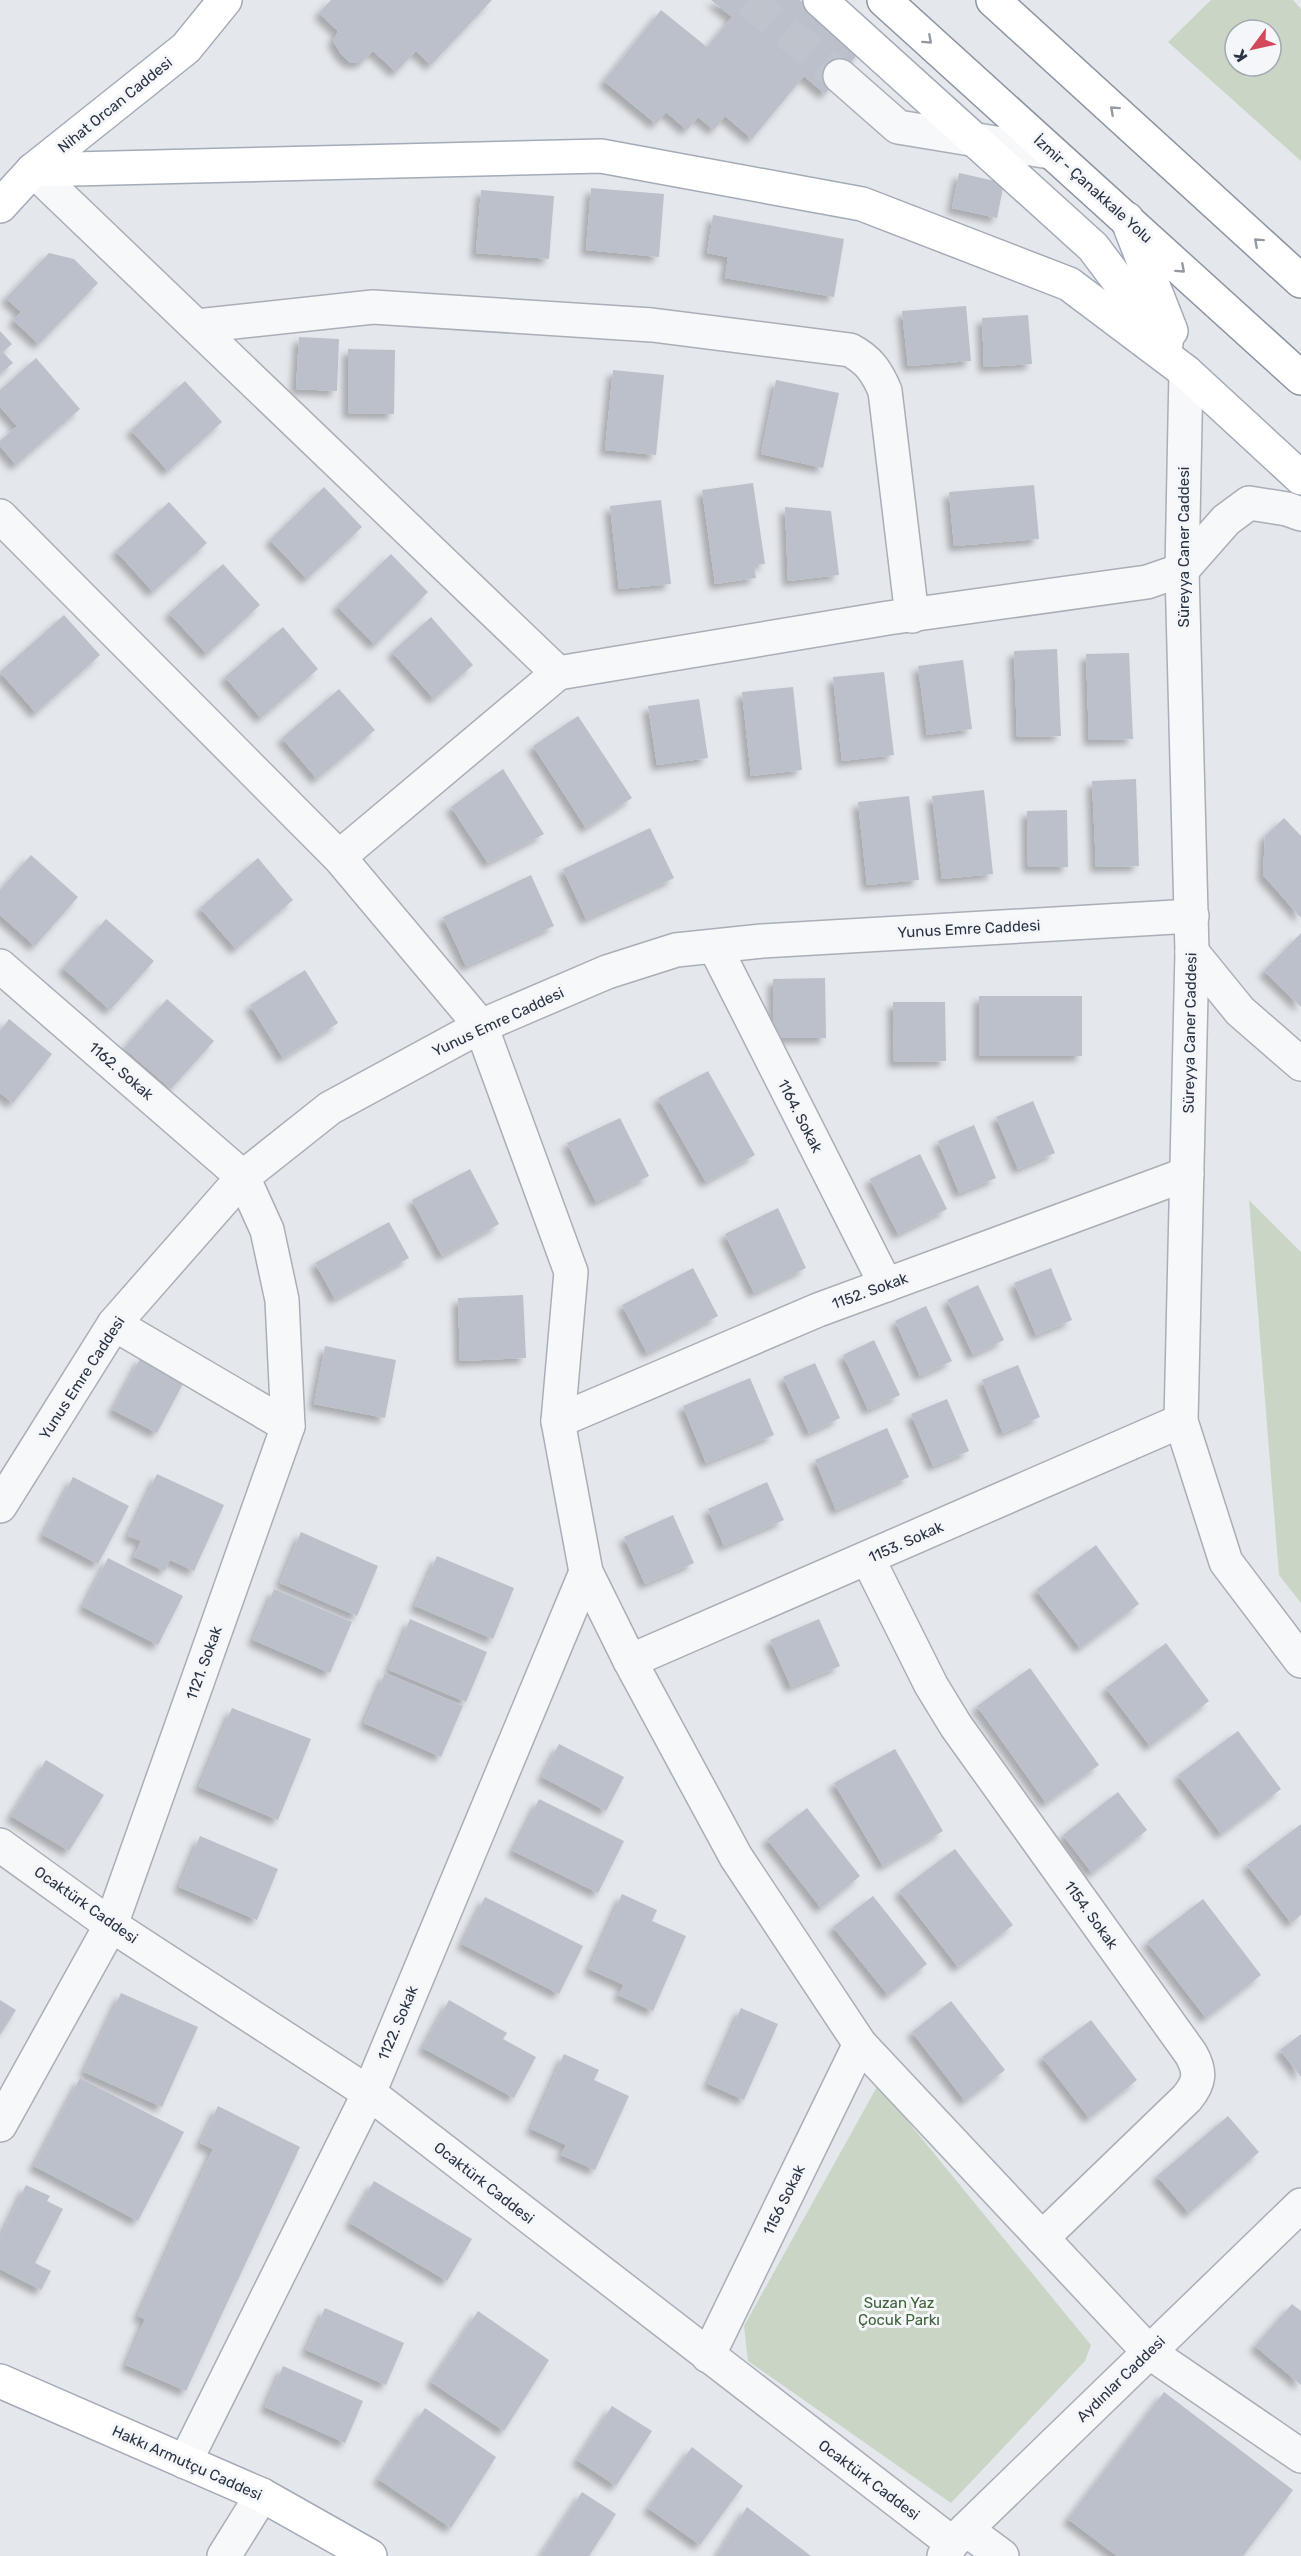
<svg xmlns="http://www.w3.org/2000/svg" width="1301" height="2556" font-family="Rubik,sans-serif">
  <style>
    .green { fill: #c9d6c5; fill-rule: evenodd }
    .building { fill: #bbc0ca; filter: url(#shadow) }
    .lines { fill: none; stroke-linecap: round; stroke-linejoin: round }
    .minor-tunnel { stroke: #bfc3cb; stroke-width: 33; stroke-dasharray: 33 16; stroke-linecap: butt }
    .minor-casing { stroke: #a9aeb7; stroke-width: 36 }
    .major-casing { stroke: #a3abb8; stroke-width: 36 }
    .highway-casing { stroke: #8b94a3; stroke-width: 36 }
    .minor { stroke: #f7f8fa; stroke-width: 33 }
    .major { stroke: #fff; stroke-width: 33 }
    .highway { stroke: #fff; stroke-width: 33 }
    .oneway { stroke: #959aa2 }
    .labels { text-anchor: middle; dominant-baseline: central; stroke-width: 6; stroke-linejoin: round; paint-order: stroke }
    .street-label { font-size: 15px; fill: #2b3445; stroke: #f4f6f9 }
    .park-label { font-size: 15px; fill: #3f6138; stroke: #f4f6f9 }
  </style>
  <defs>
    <filter id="shadow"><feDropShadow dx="-5.5" dy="5.5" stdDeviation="3" flood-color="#0004"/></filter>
  </defs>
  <rect width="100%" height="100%" fill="#e4e7ec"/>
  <g class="green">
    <path d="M 1211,0 L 1293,0 L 1301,9 L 1301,161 L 1168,42 ZM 1235,30 L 1271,30 L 1271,66 L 1235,66 Z"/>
    <polygon points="1249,1200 1301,1252 1301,1603 1279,1575"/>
    <polygon points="878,2085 1091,2345 1085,2361 951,2503 748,2361 744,2326"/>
  </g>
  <g class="building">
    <polygon points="331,0 492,0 431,65 416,51 396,72 373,51 361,63 349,62 341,54 333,41 338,31 319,13"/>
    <polygon points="711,0 800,0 861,50 825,94 804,76 752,139 725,116 714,130 698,117 687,130 666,112 656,124 604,81 661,10 707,47 732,17"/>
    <polygon points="959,173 1004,183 997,218 952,208"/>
    <polygon points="591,188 664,194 659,257 586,250"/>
    <polygon points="481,190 554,196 549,259 476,253"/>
    <polygon points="713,215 844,239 834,297 725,278 728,257 707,253"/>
    <polygon points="49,253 74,259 98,283 39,344 13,320 21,312 6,298"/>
    <polygon points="966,306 971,361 908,366 902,311"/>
    <polygon points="1028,315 1032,364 984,367 982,318"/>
    <polygon points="0,331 12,344 3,352 13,363 0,374"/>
    <polygon points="299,337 339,339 337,391 296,389"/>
    <polygon points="348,349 395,350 394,414 348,413"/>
    <polygon points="36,358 80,409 16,465 0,446 0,441 17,426 0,407 0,390"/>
    <polygon points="613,370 664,375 656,455 605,450"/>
    <polygon points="776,380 839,393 823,468 761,454"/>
    <polygon points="185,381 222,422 168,471 131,430"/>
    <polygon points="753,483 765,564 754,565 756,578 715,584 702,490"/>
    <polygon points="1034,485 1039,539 954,546 949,492"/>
    <polygon points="324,487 362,527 307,579 270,540"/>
    <polygon points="661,500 671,584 619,589 610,506"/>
    <polygon points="169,502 207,543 153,592 116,551"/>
    <polygon points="785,507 831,511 839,575 788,581"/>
    <polygon points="391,554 428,592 375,645 337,606"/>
    <polygon points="223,564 260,605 207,654 169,613"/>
    <polygon points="64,615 100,655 36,713 0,672"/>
    <polygon points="431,617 473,665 434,699 392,652"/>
    <polygon points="283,627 318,669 261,718 225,677"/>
    <polygon points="1057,649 1061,736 1017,737 1014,651"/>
    <polygon points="1129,653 1133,739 1089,740 1086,654"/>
    <polygon points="963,660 972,729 927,735 918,666"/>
    <polygon points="884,672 894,755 842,761 833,677"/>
    <polygon points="793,687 802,770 751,776 742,692"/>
    <polygon points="339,689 375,730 317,779 282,738"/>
    <polygon points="699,699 708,758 657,765 648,706"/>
    <polygon points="578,716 632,798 586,828 533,746"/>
    <polygon points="503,769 544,834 488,863 451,807"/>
    <polygon points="1136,779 1139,866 1096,867 1092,781"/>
    <polygon points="984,790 993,874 942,879 932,796"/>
    <polygon points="909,796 919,880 867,885 858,802"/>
    <polygon points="1067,810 1068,867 1028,867 1027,811"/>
    <polygon points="1284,818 1301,836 1301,918 1263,875 1265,836"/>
    <polygon points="650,828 674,878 586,919 563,869"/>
    <polygon points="31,855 78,897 35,946 0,915 0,890"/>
    <polygon points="258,858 293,900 236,949 200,908"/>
    <polygon points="531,875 554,926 466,966 443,917"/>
    <polygon points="106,919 154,961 110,1010 63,968"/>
    <polygon points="1301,933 1301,1007 1264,971"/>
    <polygon points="305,970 338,1023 283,1058 250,1005"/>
    <polygon points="825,978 826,1038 774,1038 773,979"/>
    <rect x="979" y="996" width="103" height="60"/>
    <polygon points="167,999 214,1041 171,1089 124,1048"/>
    <polygon points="893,1002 945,1002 946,1061 894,1062"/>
    <polygon points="9,1019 52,1054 13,1103 0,1093 0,1031"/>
    <polygon points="708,1071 755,1155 706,1182 658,1098"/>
    <polygon points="1033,1101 1055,1153 1018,1169 996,1117"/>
    <polygon points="620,1118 649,1176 596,1202 567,1143"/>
    <polygon points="974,1125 996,1178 959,1193 938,1141"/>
    <polygon points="920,1154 947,1209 898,1234 870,1179"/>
    <polygon points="470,1169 499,1224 442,1256 412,1200"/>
    <polygon points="778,1208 806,1268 754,1293 725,1234"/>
    <polygon points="389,1222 409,1258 335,1299 315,1263"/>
    <polygon points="693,1268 718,1316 647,1353 622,1305"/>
    <polygon points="1051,1268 1072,1320 1036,1335 1014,1283"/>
    <polygon points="978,1285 1004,1340 973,1355 947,1300"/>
    <polygon points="523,1295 526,1358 460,1361 458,1298"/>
    <polygon points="926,1306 952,1361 920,1376 895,1321"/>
    <polygon points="874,1340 900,1395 868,1410 843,1355"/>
    <polygon points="325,1346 396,1360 385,1418 314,1404"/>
    <polygon points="141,1357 185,1380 157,1433 113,1410"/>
    <polygon points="815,1363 840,1418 809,1433 783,1377"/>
    <polygon points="1018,1365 1040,1417 1003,1433 982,1380"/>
    <polygon points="750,1378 774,1435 706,1463 683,1406"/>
    <polygon points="947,1399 969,1451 933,1466 911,1414"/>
    <polygon points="887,1428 909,1477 836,1510 815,1460"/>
    <polygon points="157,1474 224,1505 194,1571 170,1560 165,1571 134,1557 141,1541 128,1536"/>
    <polygon points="73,1477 129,1506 98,1564 43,1535"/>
    <polygon points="767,1482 784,1520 724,1546 708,1509"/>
    <polygon points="673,1515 694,1563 645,1584 624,1537"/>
    <polygon points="301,1532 378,1566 357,1616 280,1583"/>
    <polygon points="1096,1545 1139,1604 1080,1648 1036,1590"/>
    <polygon points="437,1556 514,1588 493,1639 415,1606"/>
    <polygon points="108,1558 183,1596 158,1645 83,1607"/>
    <polygon points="274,1589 352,1622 330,1673 253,1640"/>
    <polygon points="410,1619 487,1652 466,1702 389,1670"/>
    <polygon points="819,1619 840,1666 791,1687 770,1640"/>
    <polygon points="1166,1643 1209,1701 1150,1746 1106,1688"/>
    <polygon points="1030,1668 1099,1765 1046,1803 977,1706"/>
    <polygon points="385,1673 463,1706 441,1757 364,1723"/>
    <polygon points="232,1708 311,1739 278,1820 199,1787"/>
    <polygon points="1238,1731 1281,1789 1221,1834 1178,1775"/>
    <polygon points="559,1744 624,1777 606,1811 542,1777"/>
    <polygon points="895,1749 943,1831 883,1866 834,1783"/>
    <polygon points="46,1760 104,1795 69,1851 11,1816"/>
    <polygon points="1118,1792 1147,1830 1092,1873 1063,1835"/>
    <polygon points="539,1799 624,1841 598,1893 513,1851"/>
    <polygon points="807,1808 860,1876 821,1908 767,1839"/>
    <polygon points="1301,1824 1301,1915 1291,1923 1247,1865"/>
    <polygon points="200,1836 278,1869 257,1920 179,1887"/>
    <polygon points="955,1849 1013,1925 958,1967 899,1891"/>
    <polygon points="622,1894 657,1910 652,1921 686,1936 653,2011 618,1995 624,1985 589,1969"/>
    <polygon points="873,1896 927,1964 888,1995 833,1927"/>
    <polygon points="485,1897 583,1946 559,1994 462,1944"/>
    <polygon points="1203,1899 1261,1975 1206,2018 1147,1942"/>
    <polygon points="121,1993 198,2027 162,2107 84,2072"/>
    <polygon points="0,2000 16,2010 0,2035"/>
    <polygon points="449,2000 507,2033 503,2039 536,2057 514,2098 423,2048"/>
    <polygon points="951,2001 1005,2070 965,2101 912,2032"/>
    <polygon points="741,2008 778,2024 744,2100 708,2084"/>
    <polygon points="1091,2020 1137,2080 1089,2118 1042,2057"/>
    <polygon points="1301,2034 1301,2077 1280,2050"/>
    <polygon points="564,2054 599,2070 594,2080 629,2096 595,2170 561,2155 566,2145 531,2129"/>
    <polygon points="80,2078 184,2132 138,2221 34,2166"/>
    <polygon points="218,2106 300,2147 186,2391 126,2365 145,2319 138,2316 213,2149 200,2143"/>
    <polygon points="1228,2116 1259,2152 1189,2213 1157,2176"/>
    <polygon points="374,2181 472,2239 447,2281 350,2223"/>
    <polygon points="26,2185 50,2196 47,2201 63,2209 35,2263 51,2271 41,2290 0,2269 0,2238"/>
    <polygon points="1292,2304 1301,2311 1301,2385 1255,2346"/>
    <polygon points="325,2308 404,2343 386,2385 306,2350"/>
    <polygon points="478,2311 549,2360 504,2431 431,2382"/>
    <polygon points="283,2366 363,2401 345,2443 265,2407"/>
    <polygon points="1164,2392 1293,2490 1243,2556 1117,2556 1068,2519"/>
    <polygon points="612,2406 652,2431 616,2486 577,2460"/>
    <polygon points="425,2408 496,2457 451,2528 378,2479"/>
    <polygon points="692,2447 743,2486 700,2545 648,2508"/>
    <polygon points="582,2492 616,2514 589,2556 541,2556"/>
    <polygon points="747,2507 811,2556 717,2556"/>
  </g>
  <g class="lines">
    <polyline class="minor-tunnel" points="748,0 840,76"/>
    <g class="minor-casing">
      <g id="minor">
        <polyline points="840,76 898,127 1050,152"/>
        <polyline points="33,170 558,673 888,618 1147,582 1182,570 1226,520 1249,503 1287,509 1301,514"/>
        <path d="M 197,326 L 373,307 L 652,325 L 850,350 C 869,360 877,372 885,391 L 912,616"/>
        <polyline points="1186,372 1182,570 1192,952 1181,1421 1226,1562 1301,1661"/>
        <polyline points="0,516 339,857 481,1026 571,1272 558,1421 586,1572 630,1661 736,1857 860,2044 1149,2352 1301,2456"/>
        <polyline points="339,857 558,673"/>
        <polyline points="715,947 886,1285"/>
        <polyline points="1192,952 1240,1011 1301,1064"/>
        <polyline points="0,966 243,1177 267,1230 282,1300 288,1426 111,1925 0,2125"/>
        <polyline points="114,1324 288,1426"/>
        <polyline points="558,1421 818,1310 1187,1174"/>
        <polyline points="0,1506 114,1324 243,1177 330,1108 481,1026 607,972 676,950 762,941 1192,916"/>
        <path d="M 868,1559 L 931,1685 L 956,1726 L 1191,2054 C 1201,2072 1200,2082 1187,2098 L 1042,2238"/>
        <polyline points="630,1661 1181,1421"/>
        <polyline points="0,1845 111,1925 369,2093 952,2543"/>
        <polyline points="708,2356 860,2044"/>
        <polyline points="185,2462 369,2093 586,1572"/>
        <polyline points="967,2530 1002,2556"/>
        <polyline points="224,2556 262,2495"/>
        <polyline points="944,2556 952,2543 1301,2205"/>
      </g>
    </g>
    <g class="major-casing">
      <g id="major">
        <polyline points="820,0 1093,247 1166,344"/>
        <polyline points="33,170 601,156 862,204 1069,284 1186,372 1301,478"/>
        <polyline points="0,206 33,170 186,48 225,0"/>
        <polyline points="1127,219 1171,331"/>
        <polyline points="0,2381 262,2495 370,2556"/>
      </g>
    </g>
    <g class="highway-casing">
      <g id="highway">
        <polyline points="884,0 1301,378"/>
        <polyline points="993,0 1301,281"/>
      </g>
    </g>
    <use href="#minor" class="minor"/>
    <use href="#major" class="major"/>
    <use href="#highway" class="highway"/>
  </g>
  <defs><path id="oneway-chevron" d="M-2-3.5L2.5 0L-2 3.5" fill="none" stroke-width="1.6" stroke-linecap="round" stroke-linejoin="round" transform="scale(1.5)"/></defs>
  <g class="oneway">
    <use href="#oneway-chevron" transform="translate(928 40) rotate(42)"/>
    <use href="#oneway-chevron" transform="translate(1114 110) rotate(-138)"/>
    <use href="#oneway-chevron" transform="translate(1258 242) rotate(-138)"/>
    <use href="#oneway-chevron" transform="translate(1181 269) rotate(42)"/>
  </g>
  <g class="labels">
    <g class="street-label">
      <text transform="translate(115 105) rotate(-39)">Nihat Orcan Caddesi</text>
      <text transform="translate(1093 189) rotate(42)">İzmir - Çanakkale Yolu</text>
      <text transform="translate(1184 547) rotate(-90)">Süreyya Caner Caddesi</text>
      <text transform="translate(969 929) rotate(-3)">Yunus Emre Caddesi</text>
      <text transform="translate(498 1022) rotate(-25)">Yunus Emre Caddesi</text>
      <text transform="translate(1190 1033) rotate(-89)">Süreyya Caner Caddesi</text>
      <text transform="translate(121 1071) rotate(41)">1162. Sokak</text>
      <text transform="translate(800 1116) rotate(63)">1164. Sokak</text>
      <text transform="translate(870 1291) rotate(-20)">1152. Sokak</text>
      <text transform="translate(82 1378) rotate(-57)">Yunus Emre Caddesi</text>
      <text transform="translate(906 1542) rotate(-24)">1153. Sokak</text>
      <text transform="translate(204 1663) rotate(-70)">1121. Sokak</text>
      <text transform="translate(86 1905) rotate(35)">Ocaktürk Caddesi</text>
      <text transform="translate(1091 1915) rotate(54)">1154. Sokak</text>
      <text transform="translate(398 2023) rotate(-67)">1122. Sokak</text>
      <text transform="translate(484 2183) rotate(38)">Ocaktürk Caddesi</text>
      <text transform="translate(784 2200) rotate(-64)">1156 Sokak</text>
      <text transform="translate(1121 2379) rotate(-44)">Aydınlar Caddesi</text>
      <text transform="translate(187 2463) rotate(24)">Hakkı Armutçu Caddesi</text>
      <text transform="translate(869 2480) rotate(37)">Ocaktürk Caddesi</text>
    </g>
    <g class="park-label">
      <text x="899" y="2303">Suzan Yaz<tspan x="899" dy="17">Çocuk Parkı</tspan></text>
    </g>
  </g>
  <g transform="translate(1253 48) rotate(237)"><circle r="28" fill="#f4f6f9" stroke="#a4a8b1" stroke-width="1.5"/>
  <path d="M0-4.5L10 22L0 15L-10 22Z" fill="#d1495b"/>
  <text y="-9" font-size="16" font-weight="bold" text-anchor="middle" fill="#2b3445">K</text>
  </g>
</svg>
